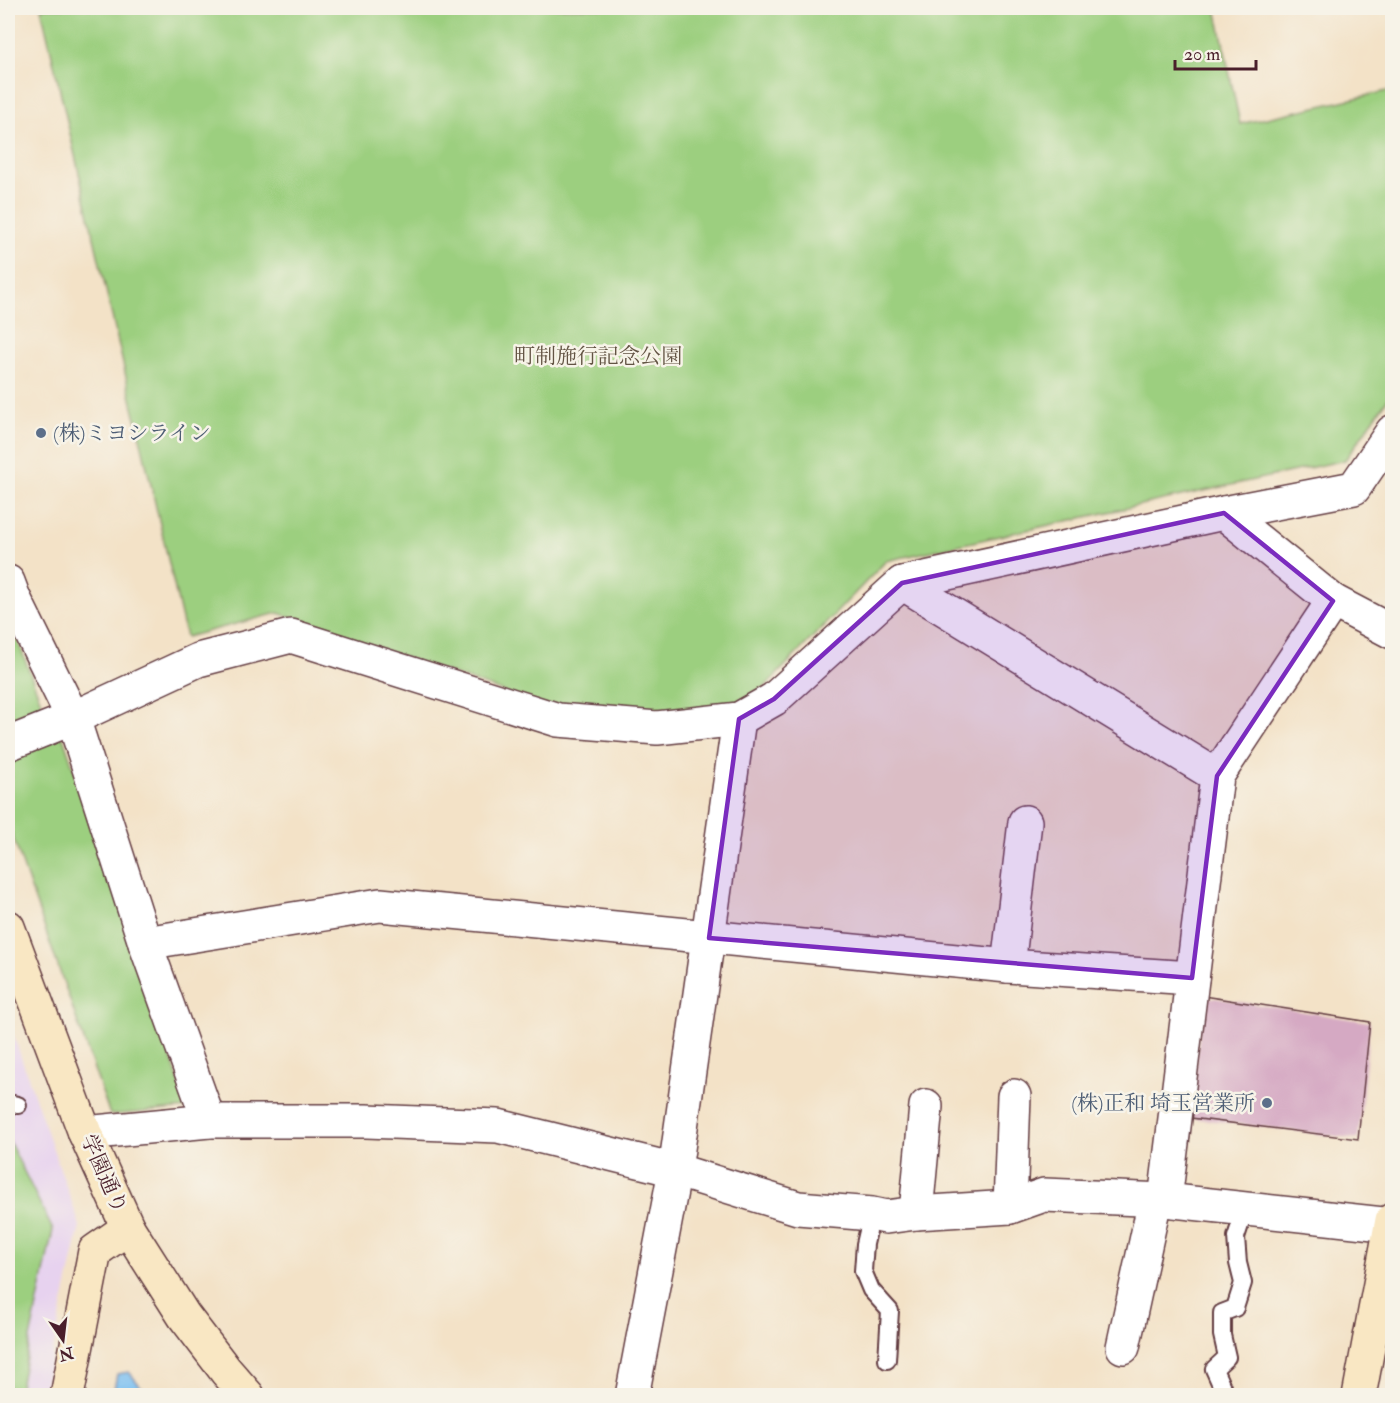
<svg xmlns="http://www.w3.org/2000/svg" width="1400" height="1403" font-family="'IM FELL Double Pica','Noto Serif JP',serif">
  <style>
    .built { fill: #e7d2ef }
    .green { fill: #9ccf7f; stroke: #737755; stroke-width: 1.5 }
    .water { fill: #7abff1; stroke: #626f8e; stroke-width: 1.5 }
    .building { fill: #d5a9c3 }
    .lines { fill: none; stroke-linecap: round; stroke-linejoin: round }
    .lane-casing { stroke: #633c42; stroke-width: 20 }
    .street-casing { stroke: #633c42; stroke-width: 36 }
    .secondary-casing { stroke: #633c42; stroke-width: 36 }
    .lane { stroke: #fff; stroke-width: 16 }
    .street { stroke: #fff; stroke-width: 33 }
    .secondary { stroke: #f9e7c3; stroke-width: 33 }
    .marked { fill: #7b2cbf; fill-opacity: 0.2; stroke: #7b2cbf; stroke-width: 4.5; stroke-linejoin: round }
    .service-dot { fill: #5c6f8a; stroke: #f7f3e8; stroke-width: 2 }
    .labels { text-anchor: middle; dominant-baseline: central; stroke-width: 5; stroke-linejoin: round; paint-order: stroke }
    .park-label { font-size: 21px; fill: #635444; stroke: #f7f3e8 }
    .service-label { font-size: 21px; fill: #4e5e75; stroke: #f7f3e8; text-anchor: start }
    .street-label { font-size: 21px; fill: #4a1f2b; stroke: #f7f3e8 }
  </style>
  <rect width="100%" height="100%" fill="#f7f3e8"/>
  <filter id="ink" filterUnits="userSpaceOnUse"><feTurbulence type="fractalNoise" baseFrequency=".0167" numOctaves="2"/><feDisplacementMap in="SourceGraphic" scale="12" xChannelSelector="R" yChannelSelector="G"/><feConvolveMatrix kernelMatrix="1 2 1 2 8 2 1 2 1" color-interpolation-filters="sRGB"/></filter>
  <filter id="wash" filterUnits="userSpaceOnUse"><feTurbulence type="fractalNoise" baseFrequency=".008" numOctaves="4" result="noise"/><feDisplacementMap in="SourceGraphic" scale="24" xChannelSelector="R" yChannelSelector="G"/><feGaussianBlur stdDeviation="1.35" result="paint"/><feColorMatrix in="noise" values="0 0 0 0 0 0 0 0 0 0 0 0 0 0 0 0 0 1.4 0 .05"/><feComposite in="paint" operator="in"/></filter>
  <g filter="url(#wash)">
    <rect width="100%" height="100%" fill="#f3e2c7"/>
    <polygon class="built" points="8,1020 80,1226 43,1395 8,1395"/>
    <g class="green">
      <polygon points="41,8 1216,8 1240,124 1392,90 1392,393 1345,460 886,561 757,695 723,709 657,715 544,706 278,613 186,637"/>
      <polygon points="8,615 46,715 8,729"/>
      <polygon points="62,734 188,1108 110,1115 8,823 8,757"/>
      <polygon points="8,1139 53,1230 18,1396 8,1395"/>
    </g>
    <polygon class="water" points="129,1372 146,1393 148,1395 113,1395 117,1374"/>
    <g id="blocks">
      <polygon class="building" points="1203,996 1370,1022 1358,1139 1191,1118"/>
    </g>
  </g>
  <g filter="url(#ink)">
    <use href="#blocks" fill-opacity="0" stroke="#633c42" stroke-width="1.5"/>
    <g class="lines">
      <g class="lane-casing">
        <g id="lane">
          <polyline points="8,1103 18,1105"/>
          <polyline points="872,1214 865,1244 863,1271 871,1290 890,1311 887,1360"/>
          <polyline points="1226,1396 1214,1369 1227,1357 1222,1335 1222,1313 1235,1308 1243,1283 1238,1263 1236,1237 1245,1210"/>
        </g>
      </g>
      <g class="street-casing">
        <g id="street">
          <polyline points="1224,513 1333,601 1392,632"/>
          <polyline points="8,582 14,598 73,718 145,943 209,1121"/>
          <polyline points="902,583 1217,776"/>
          <polyline points="8,744 73,718 198,660 291,636 558,720 657,728 739,719 774,699 902,583 1224,513 1354,488 1392,432"/>
          <polyline points="145,943 380,905 1008,966 1192,978"/>
          <polyline points="1008,966 1025,822"/>
          <polyline points="85,1133 209,1121 366,1121 498,1126 675,1170 798,1208 872,1214 886,1217 916,1213 1010,1207 1044,1195 1165,1200 1392,1225"/>
          <polyline points="1165,1200 1217,776 1333,601"/>
          <polyline points="1010,1207 1014,1096"/>
          <polyline points="916,1213 926,1106"/>
          <polyline points="1123,1347 1155,1200"/>
          <polyline points="632,1396 675,1170 739,719"/>
        </g>
      </g>
      <g class="secondary-casing">
        <g id="secondary">
          <polyline points="8,927 85,1133 128,1228 184,1316 226,1371 248,1396"/>
          <polyline points="67,1396 95,1251 128,1228"/>
          <polyline points="1359,1396 1392,1220"/>
        </g>
      </g>
      <use href="#lane" class="lane"/>
      <use href="#street" class="street"/>
      <use href="#secondary" class="secondary"/>
    </g>
  </g>
  <path class="marked" d="M 1224,513 L 1333,601 L 1217,776 L 1192,978 L 709,938 L 739,719 L 774,699 L 902,583 Z"/>
  <g class="service-dot">
    <circle cx="41" cy="433" r="6"/>
    <circle cx="1267" cy="1103" r="6"/>
  </g>
  <g class="labels">
    <g class="park-label">
      <text x="598" y="356">町制施行記念公園</text>
    </g>
    <g class="service-label">
      <text x="53" y="433">(株)ミヨシライン</text>
      <text x="1255" y="1103" text-anchor="end">(株)正和 埼玉営業所</text>
    </g>
    <g class="street-label">
      <text transform="translate(104 1174) rotate(66)">学園通り</text>
    </g>
  </g>
  <rect width="1400" height="1403" fill="none" stroke="#f7f3e8" stroke-width="30"/>
  <g transform="translate(63 1340) rotate(166)" stroke="#f7f3e8" stroke-width="4.5" paint-order="stroke">
  <path d="M0-4.5L10 22L0 15L-10 22Z" fill="#4a1f2b"/>
  <text y="-9" font-size="16" font-weight="bold" text-anchor="middle" fill="#4a1f2b">N</text>
  </g>
  <path d="M1175 60v9h81v-9" fill="none" stroke="#4a1f2b" stroke-width="3"/>
  <text x="1184" y="60" font-size="18" fill="#4a1f2b" stroke="#f7f3e8" stroke-width="4.5" paint-order="stroke">20 m</text>
</svg>
